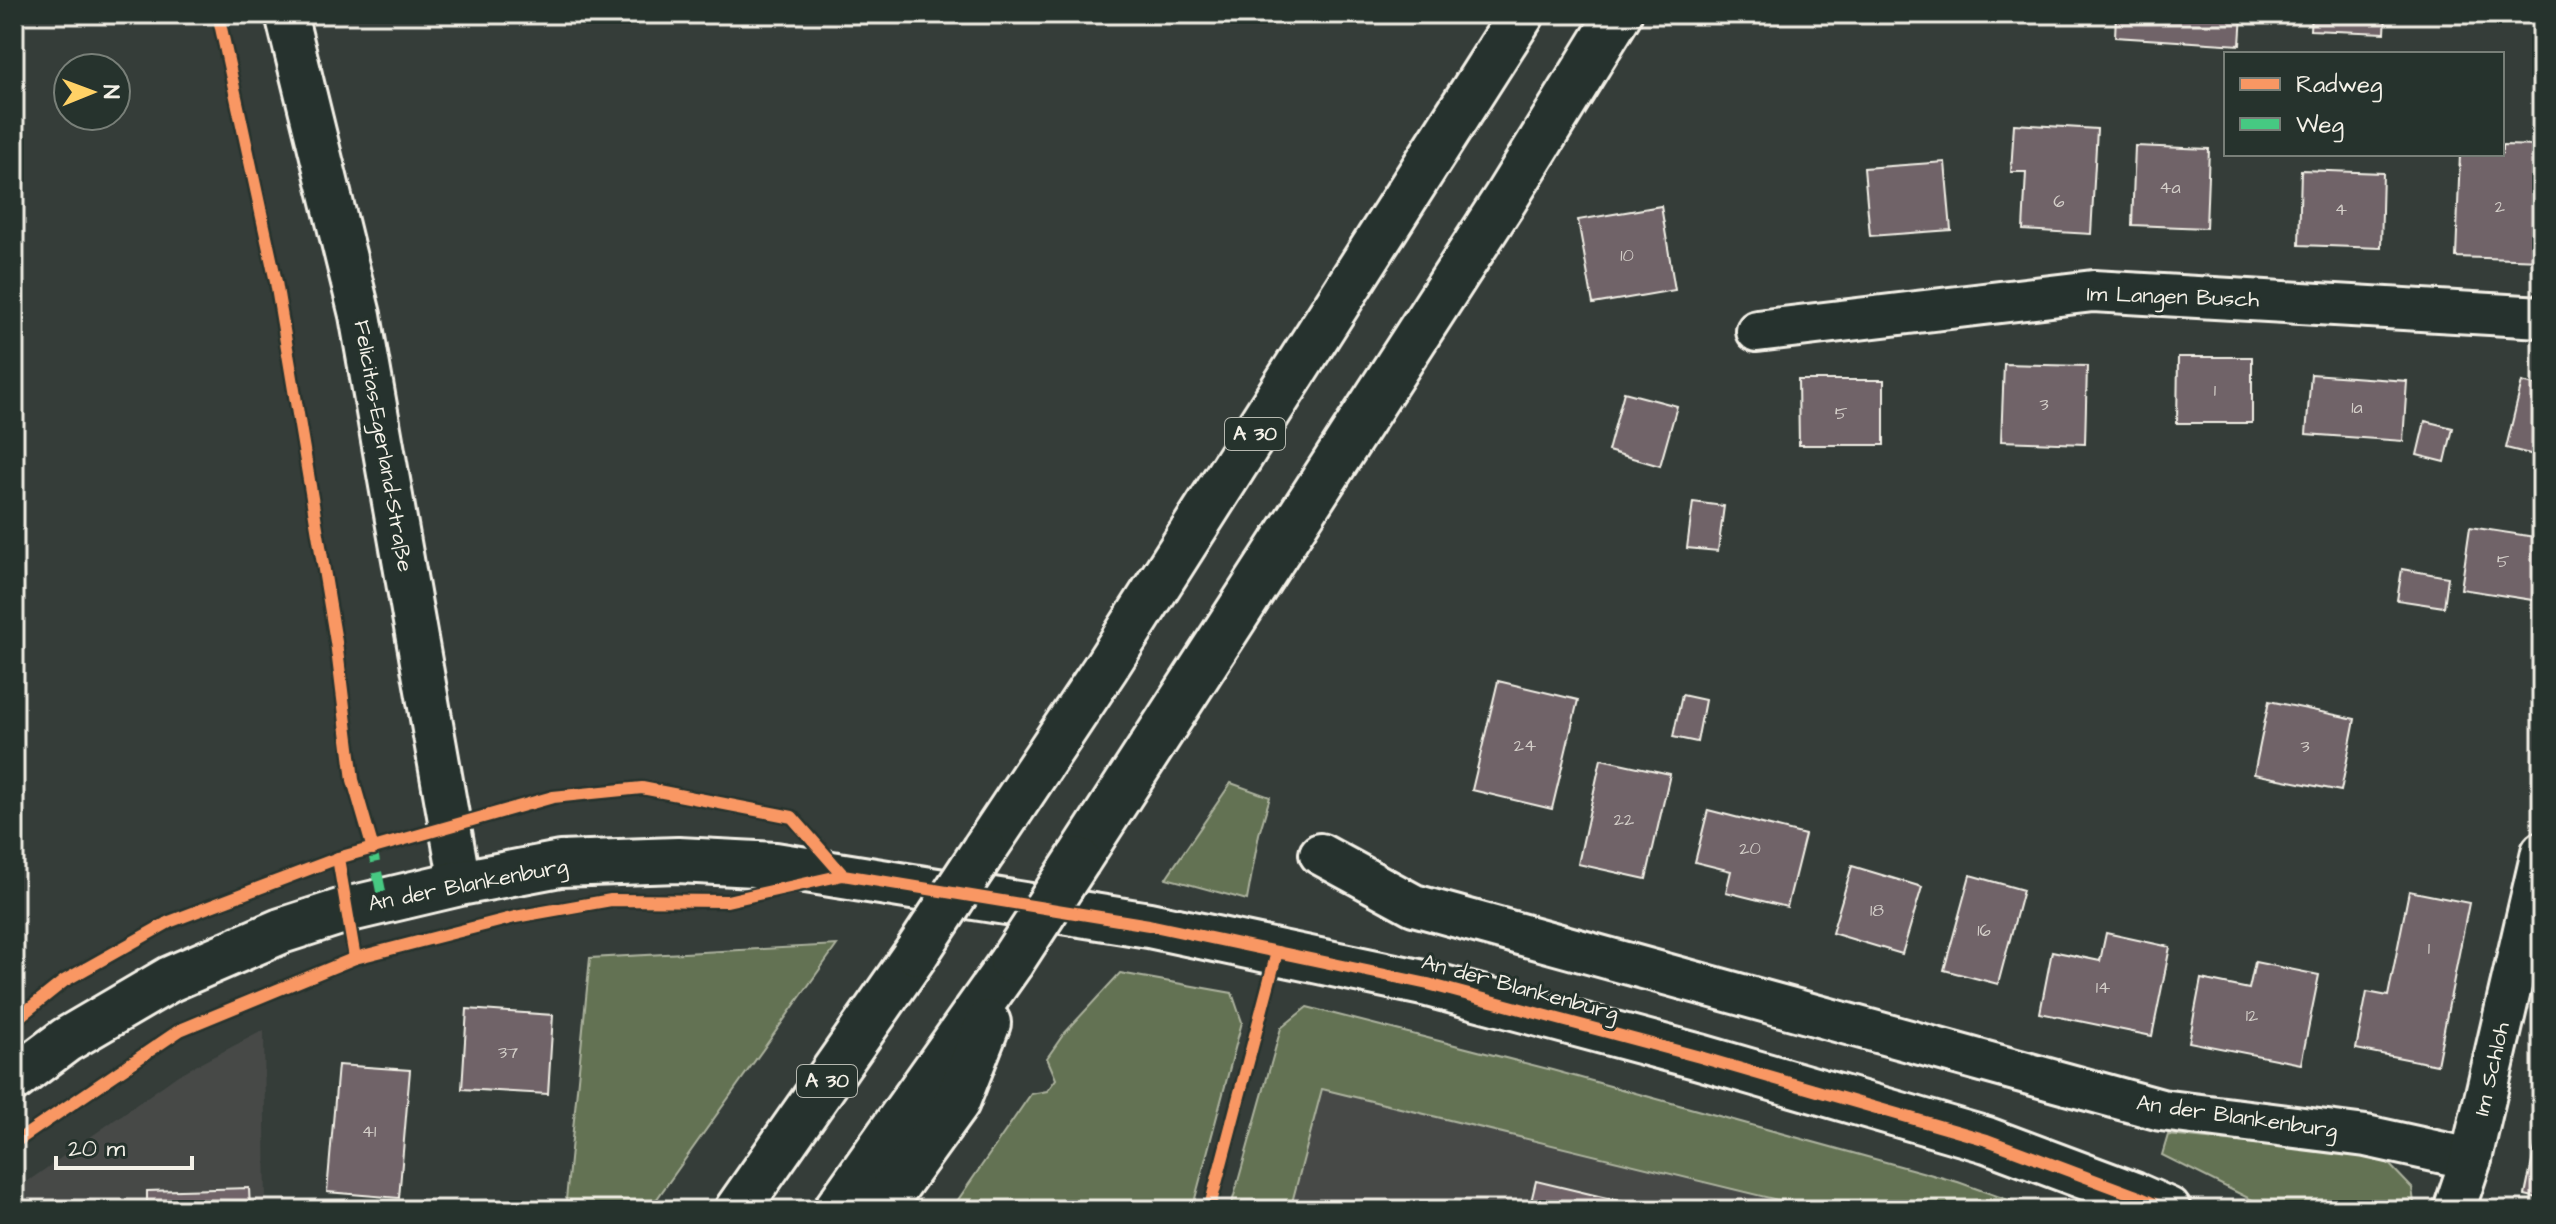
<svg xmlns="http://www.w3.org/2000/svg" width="2556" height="1224" font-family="'Architects Daughter',sans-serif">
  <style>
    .built { fill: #464947 }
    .green { fill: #647253; stroke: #acb29e; stroke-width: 2 }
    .building { fill: #6f6468; stroke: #f4f1e8; stroke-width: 2 }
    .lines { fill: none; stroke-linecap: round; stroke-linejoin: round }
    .street-casing { stroke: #f4f1e8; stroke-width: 46 }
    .secondary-casing { stroke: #f4f1e8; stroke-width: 50 }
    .highway-casing { stroke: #f4f1e8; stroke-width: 50 }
    .street { stroke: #26332d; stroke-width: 40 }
    .secondary { stroke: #26332d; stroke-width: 44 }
    .highway { stroke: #26332d; stroke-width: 44 }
    .highway-bridge-casing { stroke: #f4f1e8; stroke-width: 50; stroke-linecap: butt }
    .highway-bridge { stroke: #26332d; stroke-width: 44 }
    .quiet { stroke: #46c982; stroke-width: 10; stroke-dasharray: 20 10; stroke-linecap: butt }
    .cycleway-casing { stroke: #26332d; stroke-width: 17 }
    .cycleway { stroke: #f99763; stroke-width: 12 }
    .labels { text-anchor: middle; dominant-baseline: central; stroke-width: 6; stroke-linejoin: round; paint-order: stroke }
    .number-label { font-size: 18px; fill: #d3cec8 }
    .shield { fill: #26332d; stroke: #b6b8b0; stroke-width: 2 }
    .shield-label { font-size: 20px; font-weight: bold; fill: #f4f1e8 }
    .street-label { font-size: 22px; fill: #f4f1e8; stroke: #26332d }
  </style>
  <rect width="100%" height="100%" fill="#353d39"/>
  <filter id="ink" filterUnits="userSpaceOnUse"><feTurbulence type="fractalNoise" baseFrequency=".0125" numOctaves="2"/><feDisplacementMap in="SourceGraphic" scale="16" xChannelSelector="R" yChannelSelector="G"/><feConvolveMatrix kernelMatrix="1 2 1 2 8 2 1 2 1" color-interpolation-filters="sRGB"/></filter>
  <g filter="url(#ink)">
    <g class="built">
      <polygon points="264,1030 266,1210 14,1210 14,1191 178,1075"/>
      <polygon points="1322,1089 1819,1210 1290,1210"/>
    </g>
    <g class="green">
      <polygon points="1231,783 1270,797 1259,834 1247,900 1166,878"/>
      <polygon points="837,945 649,1210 565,1210 590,958"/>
      <polygon points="1120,973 1232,993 1242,1022 1192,1210 951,1210 1031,1094 1047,1091 1056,1079 1047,1058 1063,1035"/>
      <polygon points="1307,1007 1552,1070 1958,1182 2036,1210 1819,1210 1322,1089 1290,1210 1230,1210 1281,1028"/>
      <polygon points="2168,1135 2355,1154 2388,1163 2412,1188 2415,1210 2272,1210 2162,1155"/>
    </g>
    <g class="building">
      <polygon points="2116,14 2242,14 2240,45 2115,37"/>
      <polygon points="2311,14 2386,14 2385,33 2310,30"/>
      <polygon points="2014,124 2097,129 2091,234 2023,230 2026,172 2011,172"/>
      <polygon points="2502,145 2542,146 2542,260 2456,257 2460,154 2502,154"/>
      <polygon points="2135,146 2209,149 2206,228 2132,225"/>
      <polygon points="1945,162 1951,230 1870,236 1864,168"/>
      <polygon points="2301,170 2383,173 2381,248 2299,245"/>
      <polygon points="1661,206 1675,290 1593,304 1578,220"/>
      <polygon points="2178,357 2252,357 2252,423 2177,423"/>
      <polygon points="2004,364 2087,366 2085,444 2001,441"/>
      <polygon points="2311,374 2407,381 2403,441 2306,434"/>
      <polygon points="1798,380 1884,380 1884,445 1799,445"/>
      <polygon points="2522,382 2542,387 2542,457 2506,448"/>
      <polygon points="1624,392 1677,406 1660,466 1608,451"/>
      <polygon points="2425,421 2453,428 2445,462 2417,455"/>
      <polygon points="1693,502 1724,506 1718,551 1687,548"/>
      <polygon points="2470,527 2542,538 2542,584 2539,601 2461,589"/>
      <polygon points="2402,569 2448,577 2444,607 2397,600"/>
      <polygon points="1498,681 1578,700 1552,809 1472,790"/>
      <polygon points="1682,695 1705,700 1697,742 1673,737"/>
      <polygon points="2269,701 2355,719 2341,791 2254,774"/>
      <polygon points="1601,759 1670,774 1646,879 1578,864"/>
      <polygon points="1708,810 1805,835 1787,907 1726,892 1731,871 1695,862"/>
      <polygon points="1852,866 1922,887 1902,954 1832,933"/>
      <polygon points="1970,875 2023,890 1998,984 1944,970"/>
      <polygon points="2409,891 2469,903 2437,1065 2356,1049 2367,992 2388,996"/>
      <polygon points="2106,933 2170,947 2152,1036 2040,1013 2052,951 2100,961"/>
      <polygon points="2255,962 2319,975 2301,1064 2189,1042 2201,979 2249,989"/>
      <polygon points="467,1009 553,1015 548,1094 462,1089"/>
      <polygon points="338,1065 410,1070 399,1198 327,1192"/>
      <polygon points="2542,1114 2542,1199 2525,1195"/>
      <polygon points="1536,1181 1653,1209 1529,1210"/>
      <polygon points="249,1188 250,1210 147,1210 147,1191"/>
    </g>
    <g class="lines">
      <g class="street-casing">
        <g id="street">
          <polyline points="286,14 360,315 460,883"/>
          <polyline points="1757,331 2093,291 2542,317"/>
          <polyline points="1320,854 1414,905 2161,1110 2366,1136 2471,1159"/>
          <polyline points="2454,1210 2471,1159 2542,852"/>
        </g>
      </g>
      <g class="secondary-casing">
        <polyline id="secondary" points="14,1079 66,1040 170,979 281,931 346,910 460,883 560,864 678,860 775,865 1149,925 1428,984 1700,1057 1987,1140 2134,1195 2168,1210"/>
      </g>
      <g class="highway-casing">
        <g id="highway">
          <polyline points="984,850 1106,667 1522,14"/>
          <polyline points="1078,860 1505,199 1619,14"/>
          <polyline points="737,1210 917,952"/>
          <polyline points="836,1210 1012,961"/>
          <polyline points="879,1210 957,1102 988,1023"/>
        </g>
      </g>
      <use href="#street" class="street"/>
      <use href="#secondary" class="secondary"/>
      <use href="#highway" class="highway"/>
      <g class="highway-bridge-casing">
        <g id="highway-bridge">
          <polyline points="917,952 984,850"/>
          <polyline points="1012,961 1078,860"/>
        </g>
      </g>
      <use href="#highway-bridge" class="highway-bridge"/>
      <polyline class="quiet" points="371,843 383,901"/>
      <g class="cycleway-casing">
        <g id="cycleway">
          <polyline points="218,14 276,282 336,642 353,780 373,849"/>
          <polyline points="355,958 338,858 553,797 642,788 792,817 843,875"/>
          <polyline points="14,1021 64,981 169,922 338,858"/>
          <polyline points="14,1143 180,1030 355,958 515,917 611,900 727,901 843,875 1149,925 1428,984 1700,1057 1987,1140 2134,1195 2168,1210"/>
          <polyline points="1209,1210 1277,952"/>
        </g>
      </g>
      <use href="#cycleway" class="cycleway"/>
    </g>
  </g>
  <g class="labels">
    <g class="number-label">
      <text x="2170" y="187">4a</text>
      <text x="2059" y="201">6</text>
      <text x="2500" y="206">2</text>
      <text x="2341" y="209">4</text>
      <text x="1627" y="255">10</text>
      <text x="2215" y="390">1</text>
      <text x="2044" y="404">3</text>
      <text x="2357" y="407">1a</text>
      <text x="1841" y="413">5</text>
      <text x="2503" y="561">5</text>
      <text x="1525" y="745">24</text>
      <text x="2305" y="746">3</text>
      <text x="1624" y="819">22</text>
      <text x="1750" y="848">20</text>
      <text x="1877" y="910">18</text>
      <text x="1984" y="930">16</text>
      <text x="2429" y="948">1</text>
      <text x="2103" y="987">14</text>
      <text x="2252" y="1015">12</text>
      <text x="508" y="1052">37</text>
      <text x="369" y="1131">41</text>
    </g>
    <g class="shield">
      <rect x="1225" y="418" width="60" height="32" rx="6"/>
      <rect x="797" y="1065" width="60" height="32" rx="6"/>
    </g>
    <g class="shield-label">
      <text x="1255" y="434">A 30</text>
      <text x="827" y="1081">A 30</text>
    </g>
    <g class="street-label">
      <text transform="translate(2173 297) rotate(2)">Im Langen Busch</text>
      <text transform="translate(383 446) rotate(80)">Felicitas-Egerland-Straße</text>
      <text transform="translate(468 885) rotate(-11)">An der Blankenburg</text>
      <text transform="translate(1520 988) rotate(15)">An der Blankenburg</text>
      <text transform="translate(2492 1069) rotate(-77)">Im Schloh</text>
      <text transform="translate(2237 1117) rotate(8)">An der Blankenburg</text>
    </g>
  </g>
  <rect width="2556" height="1224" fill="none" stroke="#26332d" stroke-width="48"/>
  <rect x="24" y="24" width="2508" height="1176" fill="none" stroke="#f4f1e8" stroke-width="3" filter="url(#ink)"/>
  <rect x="2224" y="52" width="280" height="104" fill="#26332d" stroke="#787f78" stroke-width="2"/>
  <rect x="2240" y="78" width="40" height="12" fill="#f99763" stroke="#787f78" stroke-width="2"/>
  <text x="2296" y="92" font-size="24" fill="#f4f1e8">Radweg</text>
  <rect x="2240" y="118" width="40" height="12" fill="#46c982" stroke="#787f78" stroke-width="2"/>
  <text x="2296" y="132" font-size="24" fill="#f4f1e8">Weg</text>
  <g transform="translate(92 92) rotate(89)"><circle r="38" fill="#26332d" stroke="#787f78" stroke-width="2"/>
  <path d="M0-6L14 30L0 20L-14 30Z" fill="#ffd166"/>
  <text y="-12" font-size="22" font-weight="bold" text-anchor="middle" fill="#f4f1e8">N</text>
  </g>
  <path d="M56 1156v12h136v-12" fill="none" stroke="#f4f1e8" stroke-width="4"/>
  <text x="68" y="1156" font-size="24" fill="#f4f1e8" stroke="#26332d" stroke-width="6" paint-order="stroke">20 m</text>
</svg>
